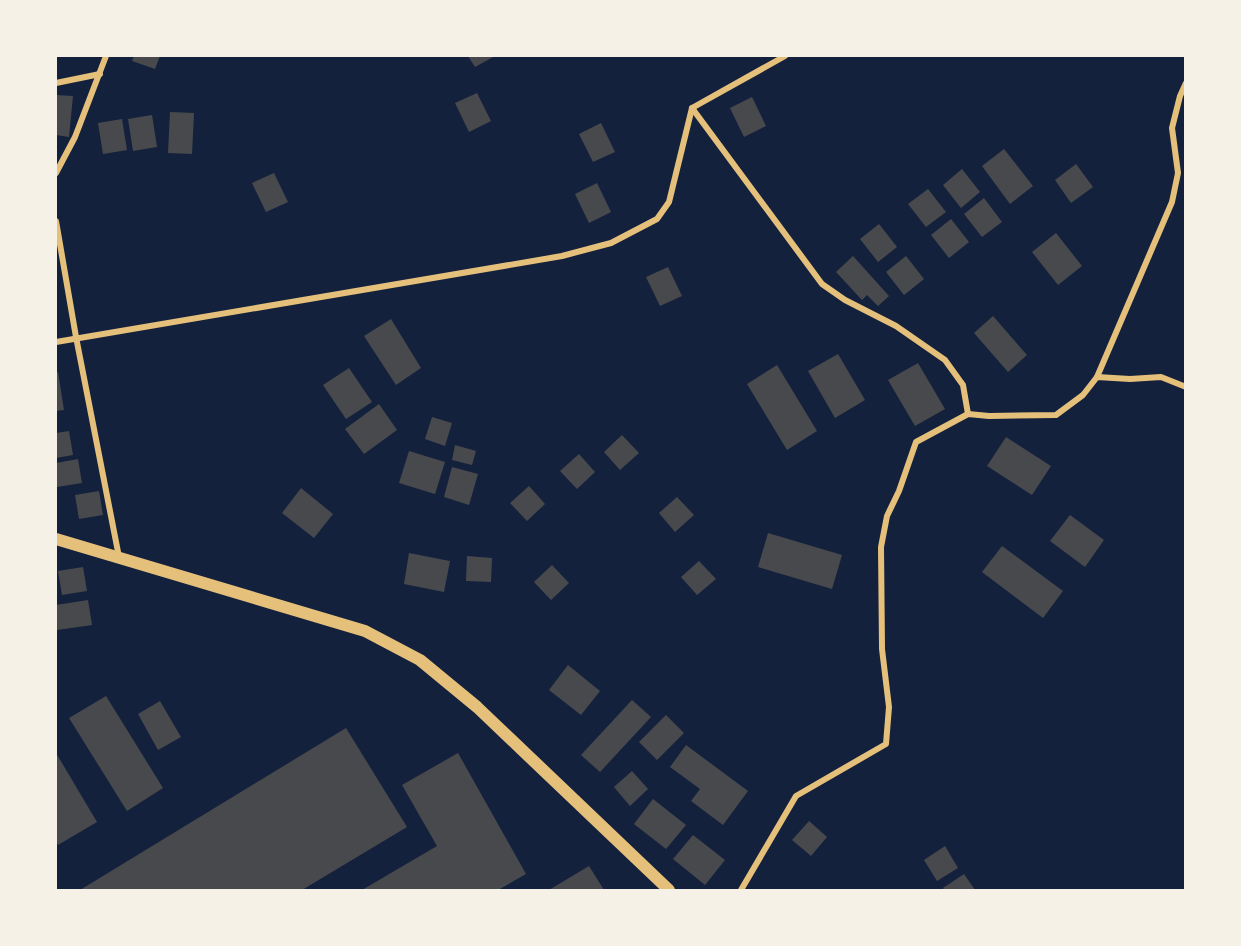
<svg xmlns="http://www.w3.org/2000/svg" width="1241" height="946" font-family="'Open Sans',sans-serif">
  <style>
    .building { fill: #48494c }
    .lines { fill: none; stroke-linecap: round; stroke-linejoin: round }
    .minor { stroke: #e5c07b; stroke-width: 6 }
    .secondary { stroke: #e5c07b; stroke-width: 12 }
  </style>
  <rect width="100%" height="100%" fill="#14213d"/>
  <g class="building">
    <polygon points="134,56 160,56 155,69 132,61"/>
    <polygon points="468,56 495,56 475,67"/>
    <polygon points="477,93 491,121 469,132 455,103"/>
    <polygon points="56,95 73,96 69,137 56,135"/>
    <polygon points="752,97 766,126 744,137 730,108"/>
    <polygon points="170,112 194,113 192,154 168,153"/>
    <polygon points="152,115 157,147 133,151 128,119"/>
    <polygon points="122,119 127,150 103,154 98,123"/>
    <polygon points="601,123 615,152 593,162 579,134"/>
    <polygon points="1004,149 1033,186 1010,204 982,166"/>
    <polygon points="1076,164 1093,187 1071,203 1055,180"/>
    <polygon points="962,169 980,192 961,208 943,185"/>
    <polygon points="274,173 288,202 266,212 252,183"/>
    <polygon points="597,183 611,212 589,223 575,194"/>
    <polygon points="928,189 946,212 926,227 908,204"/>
    <polygon points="984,198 1002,222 982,237 964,214"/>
    <polygon points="951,219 969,242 949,258 931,235"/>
    <polygon points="879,224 897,247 878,262 860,239"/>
    <polygon points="1056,233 1082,266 1058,285 1032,252"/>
    <polygon points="853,256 889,296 878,306 867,295 862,300 836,272"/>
    <polygon points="906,256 924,279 904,295 886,272"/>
    <polygon points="668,267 682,296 660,306 646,277"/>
    <polygon points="993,316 1027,355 1008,372 974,333"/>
    <polygon points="391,319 421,368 396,385 364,336"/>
    <polygon points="838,354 865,400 835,418 808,371"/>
    <polygon points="918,363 945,409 915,426 888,380"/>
    <polygon points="777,365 817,431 787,450 747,384"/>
    <polygon points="349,368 372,402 346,419 323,385"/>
    <polygon points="58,372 64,410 56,411 56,373"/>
    <polygon points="379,404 397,430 364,454 345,429"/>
    <polygon points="432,417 452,423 445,446 425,439"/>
    <polygon points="69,431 73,455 56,458 56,433"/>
    <polygon points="622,435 639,453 620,470 604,452"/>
    <polygon points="1006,437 1051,466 1032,495 987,466"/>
    <polygon points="455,445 476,451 472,465 452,460"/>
    <polygon points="409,451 445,462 435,494 399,483"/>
    <polygon points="579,454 595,472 577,489 560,471"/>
    <polygon points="78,459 82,483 57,487 56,463"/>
    <polygon points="452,467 478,474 469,505 444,497"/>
    <polygon points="529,486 545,504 527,521 510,503"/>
    <polygon points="301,488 333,514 314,538 282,513"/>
    <polygon points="99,491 103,515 79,519 75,495"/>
    <polygon points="677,497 694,515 675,532 659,513"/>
    <polygon points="1070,515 1104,540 1085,567 1050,541"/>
    <polygon points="768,533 842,555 832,589 758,567"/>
    <polygon points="1002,546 1063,591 1043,618 982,572"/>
    <polygon points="409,553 450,561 444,592 404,584"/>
    <polygon points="467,556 492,558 491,582 466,581"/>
    <polygon points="699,561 716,579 697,595 681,577"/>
    <polygon points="552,565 569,583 551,600 534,582"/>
    <polygon points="83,567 87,591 62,595 58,571"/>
    <polygon points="88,600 92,625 57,630 56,605"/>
    <polygon points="568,665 600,691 581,715 549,690"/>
    <polygon points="106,696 163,788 127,811 69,718"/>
    <polygon points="632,700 651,717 600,772 581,755"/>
    <polygon points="160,701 181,737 158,750 138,714"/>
    <polygon points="666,715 684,733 657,760 639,742"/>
    <polygon points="346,728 407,827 302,890 80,890"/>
    <polygon points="686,745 748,791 723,825 691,801 700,789 670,767"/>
    <polygon points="56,753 97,822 58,845 56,841"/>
    <polygon points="458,753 526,874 498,890 362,890 437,846 402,785"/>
    <polygon points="632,771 648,789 630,806 614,787"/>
    <polygon points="653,799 686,825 666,849 634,824"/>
    <polygon points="809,821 827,837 811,856 792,840"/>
    <polygon points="693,835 725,860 705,885 673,859"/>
    <polygon points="945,846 958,868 937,881 924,860"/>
    <polygon points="589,866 604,890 549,890"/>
    <polygon points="964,874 975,890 945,890 943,888"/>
  </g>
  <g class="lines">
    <g class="minor">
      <polyline points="56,83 100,74"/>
      <polyline points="692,108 822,284 845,300 896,326 945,360 963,385 968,414"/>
      <polyline points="56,173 75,137 106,56"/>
      <polyline points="56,221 76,337 119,557"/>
      <polyline points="56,342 562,256 611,243 657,219 669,202 692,108 785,56"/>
      <polyline points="1097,377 1172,202 1178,173 1172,128 1180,96 1186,83"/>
      <polyline points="741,890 796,796 886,744 889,707 882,649 881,547 887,516 899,491 916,442 968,414 989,416 1056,415 1083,395 1097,377 1130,379 1161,377 1186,387"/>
    </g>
    <polyline class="secondary" points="56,539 365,631 420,660 477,707 669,890"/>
  </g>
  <rect width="1241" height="946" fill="none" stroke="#f6f1e7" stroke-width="114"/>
</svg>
